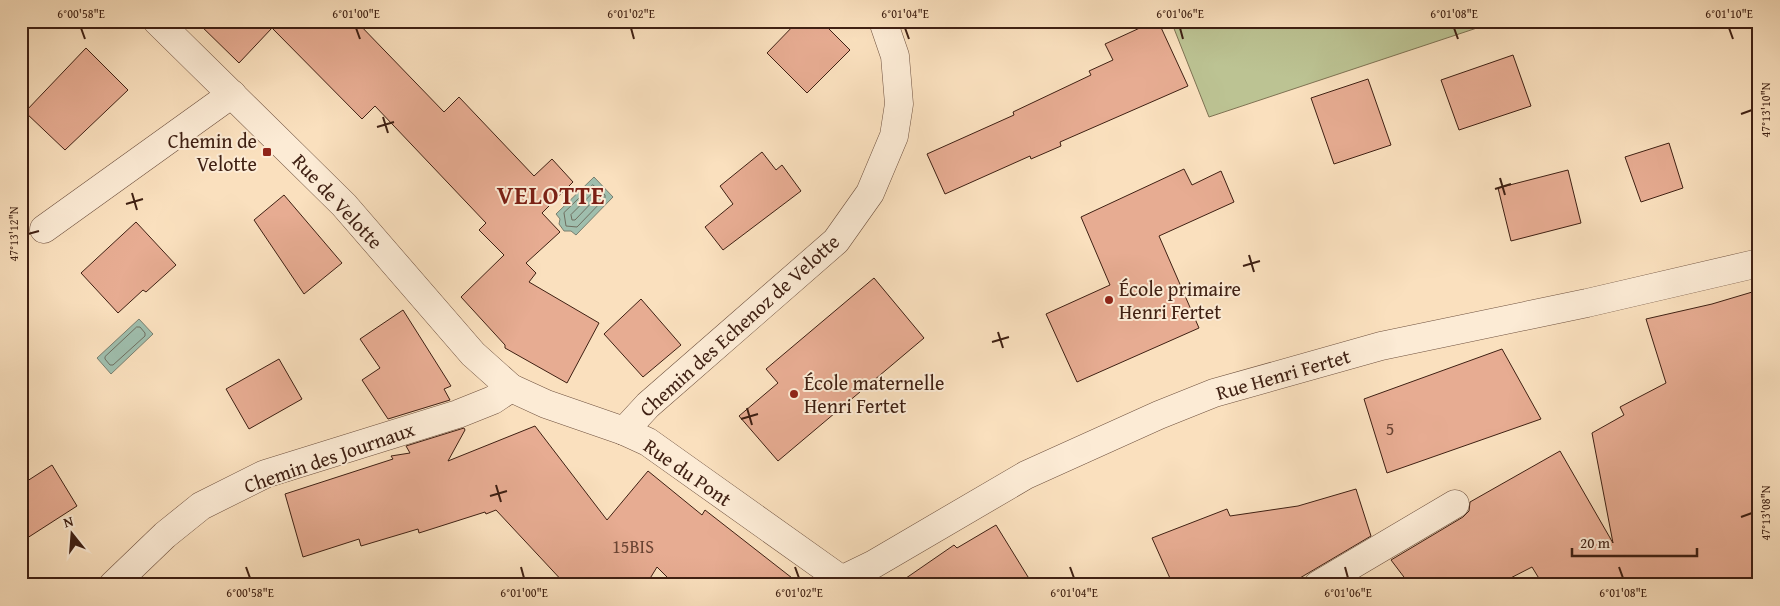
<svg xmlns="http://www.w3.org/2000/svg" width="1780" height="606" font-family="'Gentium Book Plus',serif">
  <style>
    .green { fill: #bcc393; stroke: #7e7253 }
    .water { fill: #9fbead; stroke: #797f6f }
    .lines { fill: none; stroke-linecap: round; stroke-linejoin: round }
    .shore { stroke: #6f6f60; stroke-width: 1 }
    .building { fill: #e7ac92; stroke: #3f2013 }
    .minor-casing { stroke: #6e503e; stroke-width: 29 }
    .minor { stroke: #fcebd5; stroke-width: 28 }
    .ticks { fill: none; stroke: #3f2013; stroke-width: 2 }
    .poi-dot { fill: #8f2418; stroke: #fcebd5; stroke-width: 2 }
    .labels { text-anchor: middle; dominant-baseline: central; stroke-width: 4; stroke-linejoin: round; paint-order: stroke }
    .number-label { font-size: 18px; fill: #694333 }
    .poi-label { font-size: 20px; fill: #3f2013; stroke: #fcebd5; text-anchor: start }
    .street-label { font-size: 20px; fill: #3f2013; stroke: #fcebd5 }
    .district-label { font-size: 25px; font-weight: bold; letter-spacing: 1px; fill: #7a1f14; stroke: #fcebd5 }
    .neatline { fill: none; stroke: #3f2013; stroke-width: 2 }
    .ticks-label { font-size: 12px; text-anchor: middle; fill: #3f2013 }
  </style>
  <rect width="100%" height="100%" fill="#fae0be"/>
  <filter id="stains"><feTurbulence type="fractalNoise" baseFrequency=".004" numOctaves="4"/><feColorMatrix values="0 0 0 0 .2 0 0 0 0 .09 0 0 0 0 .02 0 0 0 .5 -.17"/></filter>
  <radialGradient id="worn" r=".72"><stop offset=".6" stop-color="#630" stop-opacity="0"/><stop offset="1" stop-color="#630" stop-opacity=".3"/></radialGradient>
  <polygon class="green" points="1171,21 1498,21 1209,117"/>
  <g class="water">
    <polygon points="594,177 613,197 576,235 571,231 564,231 559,224 560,219 556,214"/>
    <polygon points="139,319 153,334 111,374 97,358"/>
  </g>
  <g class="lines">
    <g class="shore">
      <polygon points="593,185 605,195 605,198 577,227 566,226 564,213"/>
      <polygon points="592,194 596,195 596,198 575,220 572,220 571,215"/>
      <polygon points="137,327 140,327 145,333 145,336 113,365 110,365 105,359 105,357"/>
    </g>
  </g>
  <g class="building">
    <polygon points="196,21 356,21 444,112 459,97 534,176 552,159 573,182 542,213 560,232 526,263 536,273 529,282 599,323 567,383 505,348 505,345 461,297 504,255 479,230 486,223 375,106 362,119 272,28 239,63"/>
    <polygon points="798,21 821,21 850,50 807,93 767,53"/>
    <polygon points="1155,21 1158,21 1188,86 1060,142 1061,146 1031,159 1030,156 945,194 927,154 1014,115 1013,112 1091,75 1089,71 1113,60 1105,44"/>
    <polygon points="86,48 128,90 65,150 25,112"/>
    <polygon points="1513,55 1531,106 1459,130 1441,80"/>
    <polygon points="1368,79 1391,145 1334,164 1311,98"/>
    <polygon points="1669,143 1683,188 1641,202 1625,157"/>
    <polygon points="762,152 776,170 782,165 801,191 723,250 705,227 733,204 720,186"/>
    <polygon points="1184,169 1192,185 1221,171 1234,202 1159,236 1199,328 1077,382 1046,314 1110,285 1081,217"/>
    <polygon points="1568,170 1581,223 1511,241 1498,188"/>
    <polygon points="284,195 342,263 304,294 254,220"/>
    <polygon points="136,222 176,265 146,292 143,290 118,313 81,273"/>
    <polygon points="874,278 924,338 778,461 739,416 778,383 766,369"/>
    <polygon points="1759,290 1759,585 1543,585 1532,567 1497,585 1410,585 1391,560 1463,517 1469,511 1470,502 1560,451 1613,543 1592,433 1624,415 1620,407 1666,383 1646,319 1712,304"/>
    <polygon points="641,299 681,345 643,377 604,334"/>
    <polygon points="403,310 451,386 444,389 450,400 388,419 362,380 380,368 360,339"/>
    <polygon points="1502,349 1541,419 1387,473 1364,399"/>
    <polygon points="279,359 302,399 249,429 226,389"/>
    <polygon points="535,426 607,520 648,471 702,515 705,510 801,585 675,585 657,567 646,585 566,585 496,510 486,514 485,512 419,533 418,529 361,546 359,539 303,557 285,494 393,459 391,456 410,453 406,446 464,428 465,430 448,461"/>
    <polygon points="52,465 77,506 21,542 21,485"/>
    <polygon points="1356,489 1371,536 1288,585 1173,585 1152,538 1227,509 1230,516 1298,506"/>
    <polygon points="996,525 1033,585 896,585 954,545 957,548"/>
  </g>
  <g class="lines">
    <g class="minor-casing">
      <g id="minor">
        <polyline points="157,21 344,205 473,354 511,388 546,404 624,431 648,442 849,585"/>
        <polyline points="44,229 232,94"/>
        <polyline points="624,431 648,405 836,241 870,193 894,136 899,104 895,56 883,21"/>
        <polyline points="841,580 874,564 1026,475 1159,415 1214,393 1381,346 1587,303 1759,263"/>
        <polyline points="113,585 165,535 201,506 265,474 458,414 493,400 511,388"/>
        <polyline points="1318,585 1455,504"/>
      </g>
    </g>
    <use href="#minor" class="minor"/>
  </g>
  <path class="ticks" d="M 81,28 L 85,39M 356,28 L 360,39M 631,28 L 634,39M 905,28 L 909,39M 1180,28 L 1183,39M 1454,28 L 1458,39M 1729,28 L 1733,39M 1741,114 L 1752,110M 383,117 L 388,133M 377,127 L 394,122M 1500,178 L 1505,195M 1495,189 L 1511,184M 132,193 L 137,210M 126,204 L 143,199M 28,234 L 39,231M 1249,255 L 1254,272M 1243,266 L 1260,261M 998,332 L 1003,348M 992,342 L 1009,337M 747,408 L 752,425M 741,419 L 758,414M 496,485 L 501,502M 490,496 L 507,491M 1741,517 L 1752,513M 246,567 L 250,578M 521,567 L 524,578M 795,567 L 799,578M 1070,567 L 1074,578M 1345,567 L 1348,578M 1619,567 L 1623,578"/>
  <g class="poi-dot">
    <rect x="262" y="147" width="10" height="10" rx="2.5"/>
    <circle cx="1109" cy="300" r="5"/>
    <circle cx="794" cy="394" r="5"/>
  </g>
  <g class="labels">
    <g class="number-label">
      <text x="1390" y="428">5</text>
      <text x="633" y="546">15BIS</text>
    </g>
    <g class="poi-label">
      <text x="257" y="140" text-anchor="end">Chemin de<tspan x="257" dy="23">Velotte</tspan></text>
      <text x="1119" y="288">École primaire<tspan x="1119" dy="23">Henri Fertet</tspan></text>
      <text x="804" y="382">École maternelle<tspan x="804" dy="23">Henri Fertet</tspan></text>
    </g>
    <g class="street-label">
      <text transform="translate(338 201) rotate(47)">Rue de Velotte</text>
      <text transform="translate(739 325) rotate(-42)">Chemin des Echenoz de Velotte</text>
      <text transform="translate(1283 374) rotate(-16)">Rue Henri Fertet</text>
      <text transform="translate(329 457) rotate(-19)">Chemin des Journaux</text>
      <text transform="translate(688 472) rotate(35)">Rue du Pont</text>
    </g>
    <g class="district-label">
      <text x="551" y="195">VELOTTE</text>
    </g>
  </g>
  <rect width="1780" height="606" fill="none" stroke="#fae0be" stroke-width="55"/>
  <g transform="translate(72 534) rotate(343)" stroke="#fcebd5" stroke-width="4" paint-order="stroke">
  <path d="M0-4L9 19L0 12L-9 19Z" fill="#3f2013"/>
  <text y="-8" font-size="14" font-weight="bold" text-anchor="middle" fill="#3f2013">N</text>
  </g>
  <path d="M1572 548v8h125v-8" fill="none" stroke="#3f2013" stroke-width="2.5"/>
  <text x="1580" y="548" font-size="15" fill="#3f2013" stroke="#fcebd5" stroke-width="4" paint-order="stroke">20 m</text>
  <rect x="28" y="28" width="1724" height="550" class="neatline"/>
  <g class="ticks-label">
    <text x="81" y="18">6°00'58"E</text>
    <text x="356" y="18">6°01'00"E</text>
    <text x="631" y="18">6°01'02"E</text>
    <text x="905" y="18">6°01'04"E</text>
    <text x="1180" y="18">6°01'06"E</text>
    <text x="1454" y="18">6°01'08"E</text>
    <text x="1729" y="18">6°01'10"E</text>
    <text transform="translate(1766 110) rotate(-90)" y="4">47°13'10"N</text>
    <text transform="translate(14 234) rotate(-90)" y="4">47°13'12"N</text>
    <text transform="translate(1766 513) rotate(-90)" y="4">47°13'08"N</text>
    <text x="250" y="597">6°00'58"E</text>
    <text x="524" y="597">6°01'00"E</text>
    <text x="799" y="597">6°01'02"E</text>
    <text x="1074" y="597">6°01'04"E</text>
    <text x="1348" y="597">6°01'06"E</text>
    <text x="1623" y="597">6°01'08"E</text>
  </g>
  <rect width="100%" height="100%" filter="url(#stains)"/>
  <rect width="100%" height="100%" fill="url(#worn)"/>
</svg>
